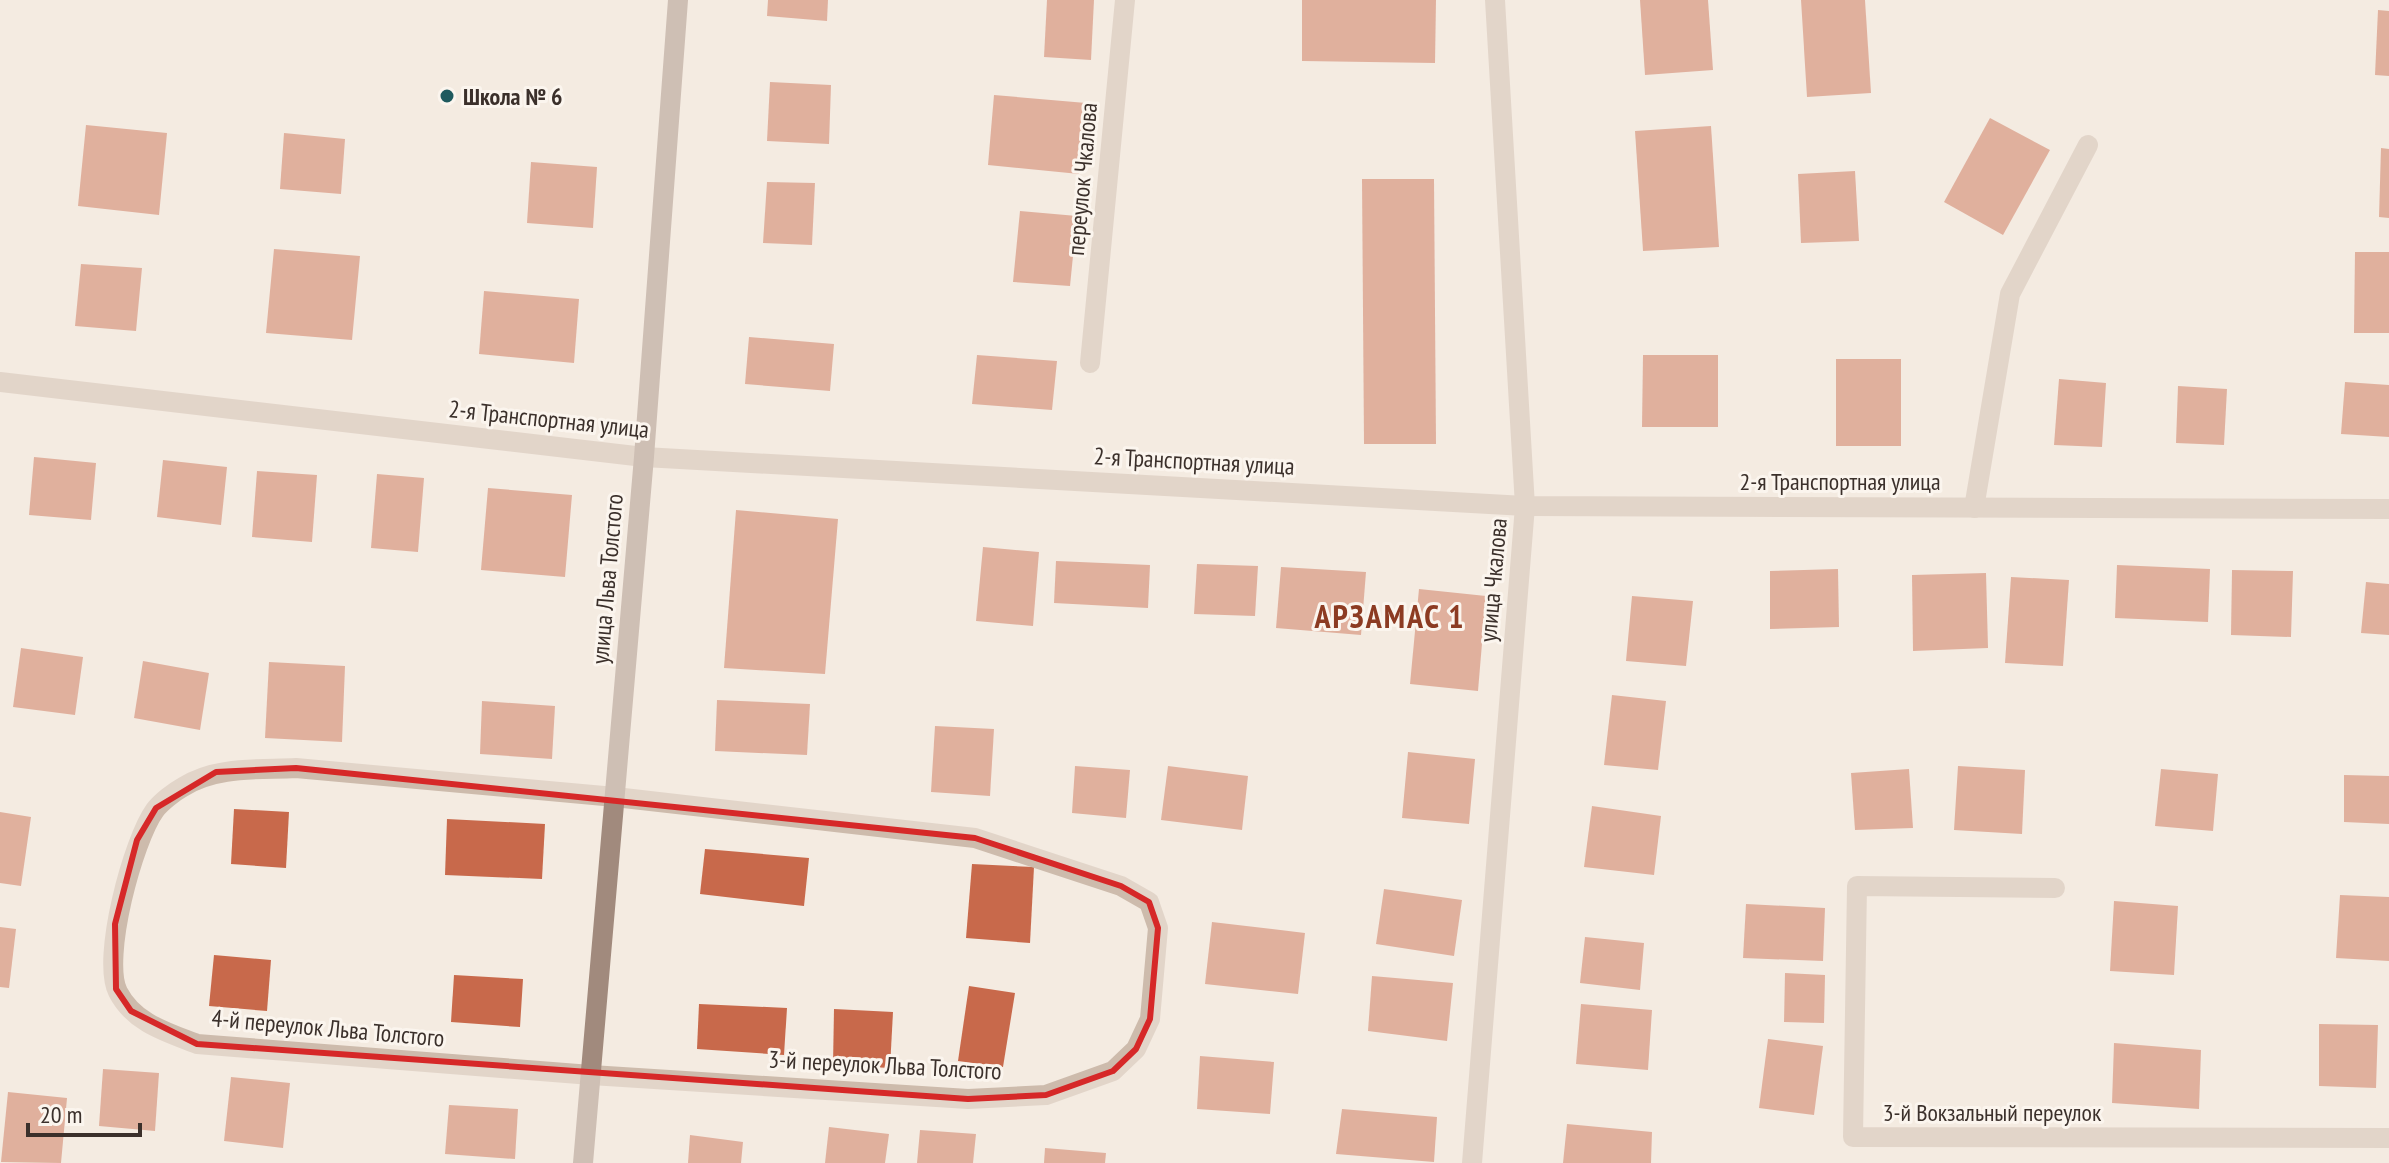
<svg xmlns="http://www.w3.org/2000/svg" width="2389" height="1163" font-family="'PT Sans Narrow',sans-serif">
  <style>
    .building { fill: #c8694b }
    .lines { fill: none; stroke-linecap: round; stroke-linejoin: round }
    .lane { stroke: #cdbbac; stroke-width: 20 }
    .street { stroke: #cdbbac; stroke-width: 20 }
    .secondary { stroke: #a18a7d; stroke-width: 20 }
    .marked { fill: none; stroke: #d62828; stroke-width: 6; stroke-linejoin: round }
    .poi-dot { fill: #1f5a5e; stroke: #fbf5ee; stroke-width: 3 }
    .labels { text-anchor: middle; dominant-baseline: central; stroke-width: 6; stroke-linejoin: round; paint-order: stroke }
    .poi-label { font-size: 24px; font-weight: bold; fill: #3b302b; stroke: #fbf5ee; text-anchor: start }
    .street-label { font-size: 24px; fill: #3b302b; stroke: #fbf5ee }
    .district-label { font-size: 32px; font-weight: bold; letter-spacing: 2px; fill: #8c3b22; stroke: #fbf5ee }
  </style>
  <rect width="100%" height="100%" fill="#f4ebe1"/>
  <g class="building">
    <polygon points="768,0 828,0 827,21 767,16"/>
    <polygon points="1047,0 1094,0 1091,60 1044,57"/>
    <polygon points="1302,0 1436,0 1435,63 1302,61"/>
    <polygon points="1640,0 1708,0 1713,70 1645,75"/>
    <polygon points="1801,0 1865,0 1871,93 1807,97"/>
    <polygon points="2378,10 2389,11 2389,76 2375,75"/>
    <polygon points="770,82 831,85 829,144 767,141"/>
    <polygon points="994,95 1086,103 1079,174 988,165"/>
    <polygon points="1990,118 2050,150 2003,235 1944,202"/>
    <polygon points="86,125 167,133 159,215 78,206"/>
    <polygon points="1711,126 1719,247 1643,251 1635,131"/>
    <polygon points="284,133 345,139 341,194 280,189"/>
    <polygon points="2381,148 2389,149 2389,218 2379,217"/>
    <polygon points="531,162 597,167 593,228 527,223"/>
    <polygon points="1855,171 1859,241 1801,243 1798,174"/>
    <polygon points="1362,179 1434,179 1436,444 1364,444"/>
    <polygon points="767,182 815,183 812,245 763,243"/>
    <polygon points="1020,211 1077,216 1070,286 1013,282"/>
    <polygon points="274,249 360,256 352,340 266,333"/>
    <polygon points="2355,252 2389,252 2389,333 2354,333"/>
    <polygon points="81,264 142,268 136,331 75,326"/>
    <polygon points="484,291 579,299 574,363 479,354"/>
    <polygon points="749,337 834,344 830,391 745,384"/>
    <polygon points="977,355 1057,361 1052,410 972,404"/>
    <polygon points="1643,355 1718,355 1718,427 1642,427"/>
    <rect x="1836" y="359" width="65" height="87"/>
    <polygon points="2059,379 2106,383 2102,447 2054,445"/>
    <polygon points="2345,382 2389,385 2389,437 2341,434"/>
    <polygon points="2178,386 2227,389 2224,445 2176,443"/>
    <polygon points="34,457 96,463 91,520 29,515"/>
    <polygon points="163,460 227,467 221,525 157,517"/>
    <polygon points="257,471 317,475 312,542 252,537"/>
    <polygon points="377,474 424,478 418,552 371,548"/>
    <polygon points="488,488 572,495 565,577 481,570"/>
    <polygon points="736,510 838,519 825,674 724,668"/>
    <polygon points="983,547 1039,552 1033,626 976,621"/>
    <polygon points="1056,561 1150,565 1148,608 1054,603"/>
    <polygon points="1197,564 1258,566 1255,616 1194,614"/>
    <polygon points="2117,565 2210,569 2208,622 2115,618"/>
    <polygon points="1281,567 1366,572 1361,635 1276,628"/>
    <polygon points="1838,569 1839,627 1770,629 1770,571"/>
    <polygon points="2232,570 2293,571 2291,637 2231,635"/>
    <polygon points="1986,573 1988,648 1913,651 1912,575"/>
    <polygon points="2011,577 2069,580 2063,666 2005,663"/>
    <polygon points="2366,582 2389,584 2389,635 2361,633"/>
    <polygon points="1419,589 1486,596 1478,691 1410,684"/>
    <polygon points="1632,596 1693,601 1686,666 1626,661"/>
    <polygon points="21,648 83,657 75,715 13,707"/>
    <polygon points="143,661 209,673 200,730 134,718"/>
    <polygon points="269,662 345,666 342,742 265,738"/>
    <polygon points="1612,695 1666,701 1658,770 1604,765"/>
    <polygon points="717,700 810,704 807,755 715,751"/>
    <polygon points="482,701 555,706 552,759 480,754"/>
    <polygon points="935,726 994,729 990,796 931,792"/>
    <polygon points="1408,752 1475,759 1469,824 1402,818"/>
    <polygon points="1075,766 1130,770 1126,818 1072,813"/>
    <polygon points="1168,766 1248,776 1242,830 1161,820"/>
    <polygon points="1958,766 2025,770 2022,834 1954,830"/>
    <polygon points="1909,769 1913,828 1855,830 1851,773"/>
    <polygon points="2161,769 2218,774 2213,831 2155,826"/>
    <polygon points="2344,775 2389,776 2389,824 2344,822"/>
    <polygon points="1592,806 1661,816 1654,875 1584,867"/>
    <polygon points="234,809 289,812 286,868 231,864"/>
    <polygon points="0,812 31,817 21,886 0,883"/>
    <polygon points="447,819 545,824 542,879 445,875"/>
    <polygon points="705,849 809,858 804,906 700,894"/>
    <polygon points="972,864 1034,867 1030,943 966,938"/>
    <polygon points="1384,889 1462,900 1454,956 1376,944"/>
    <polygon points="2340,895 2389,897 2389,961 2336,958"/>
    <polygon points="2114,901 2178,906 2174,975 2110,971"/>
    <polygon points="1746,904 1825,908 1823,961 1743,958"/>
    <polygon points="1212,922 1305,933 1298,994 1205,984"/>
    <polygon points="0,927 16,929 9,988 0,987"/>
    <polygon points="1585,937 1644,943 1640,990 1580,983"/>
    <polygon points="214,955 271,960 267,1011 209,1006"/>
    <polygon points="1785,973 1825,975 1824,1023 1784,1022"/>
    <polygon points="454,975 523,979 520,1027 451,1022"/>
    <polygon points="1372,976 1453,983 1447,1041 1368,1031"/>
    <polygon points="969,986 1015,993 1003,1067 958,1061"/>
    <polygon points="699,1004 787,1008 784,1055 697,1049"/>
    <polygon points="1581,1004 1652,1010 1648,1070 1576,1064"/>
    <polygon points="834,1009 893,1012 890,1068 833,1065"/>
    <polygon points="2319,1024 2378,1025 2376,1088 2319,1086"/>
    <polygon points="1768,1039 1823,1046 1814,1115 1759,1108"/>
    <polygon points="2114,1043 2201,1050 2199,1109 2112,1103"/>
    <polygon points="1200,1056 1274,1062 1270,1114 1197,1109"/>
    <polygon points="103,1069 159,1073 155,1131 99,1126"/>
    <polygon points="231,1077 290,1083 283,1148 224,1141"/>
    <polygon points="8,1092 67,1098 61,1163 1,1162"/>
    <polygon points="449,1105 518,1109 515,1159 445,1154"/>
    <polygon points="1342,1109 1437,1117 1434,1162 1336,1154"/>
    <polygon points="1567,1124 1652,1132 1651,1163 1563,1163"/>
    <polygon points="829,1127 889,1134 885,1163 825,1163"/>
    <polygon points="920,1130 976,1134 973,1163 917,1163"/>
    <polygon points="690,1135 743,1142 741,1163 688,1163"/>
    <polygon points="1045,1148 1106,1153 1105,1163 1044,1163"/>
  </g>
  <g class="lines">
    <polyline class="lane" points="1974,508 2010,294 2088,145"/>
    <g class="street">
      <polyline points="1090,363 1125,0"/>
      <polyline points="0,382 644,457 1525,506 2389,509"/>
      <path d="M 296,768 L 615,797 L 975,838 L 1121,886 L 1149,902 L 1158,928 L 1150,1019 L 1136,1049 L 1113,1071 L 1046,1095 L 968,1099 L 591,1075 L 197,1044 C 166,1032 134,1023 118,992 C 101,959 133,840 155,810 C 161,802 174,792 183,787 C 216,766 258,770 296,768 Z"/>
      <polyline points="2055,888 1857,886 1853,1137 2389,1138"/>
      <polyline points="1472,1163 1525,506 1495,0"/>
    </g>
    <polyline class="secondary" points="583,1163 644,457 678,0"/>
  </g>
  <path d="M0 0H2389V1163H0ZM 296,768 L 975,838 L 1121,886 L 1149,902 L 1158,928 L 1150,1019 L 1136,1049 L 1113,1071 L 1046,1095 L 968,1099 L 197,1044 L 131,1011 L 116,989 L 115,924 L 137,840 L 156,808 L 216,772 Z" fill="#f4ebe1" fill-opacity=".55" fill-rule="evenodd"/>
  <path class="marked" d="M 296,768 L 975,838 L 1121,886 L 1149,902 L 1158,928 L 1150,1019 L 1136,1049 L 1113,1071 L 1046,1095 L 968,1099 L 197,1044 L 131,1011 L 116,989 L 115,924 L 137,840 L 156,808 L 216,772 Z"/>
  <circle class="poi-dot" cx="447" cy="96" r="8"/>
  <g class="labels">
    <g class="poi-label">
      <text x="463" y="96">Школа № 6</text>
    </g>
    <g class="street-label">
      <text transform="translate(1082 179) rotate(-85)">переулок Чкалова</text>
      <text transform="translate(549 419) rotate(6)">2-я Транспортная улица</text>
      <text transform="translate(1194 461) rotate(3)">2-я Транспортная улица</text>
      <text x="1840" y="481">2-я Транспортная улица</text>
      <text transform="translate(607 579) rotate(-85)">улица Льва Толстого</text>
      <text transform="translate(1493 580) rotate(-85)">улица Чкалова</text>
      <text transform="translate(328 1028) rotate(5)">4-й переулок Льва Толстого</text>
      <text transform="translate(885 1065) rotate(3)">3-й переулок Льва Толстого</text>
      <text x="1992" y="1112">3-й Вокзальный переулок</text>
    </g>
    <g class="district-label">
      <text x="1390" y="616">АРЗАМАС 1</text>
    </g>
  </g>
  <path d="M28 1123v12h112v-12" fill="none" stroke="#3b302b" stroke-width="4"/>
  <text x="40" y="1123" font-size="24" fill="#3b302b" stroke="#fbf5ee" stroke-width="6" paint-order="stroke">20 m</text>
</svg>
